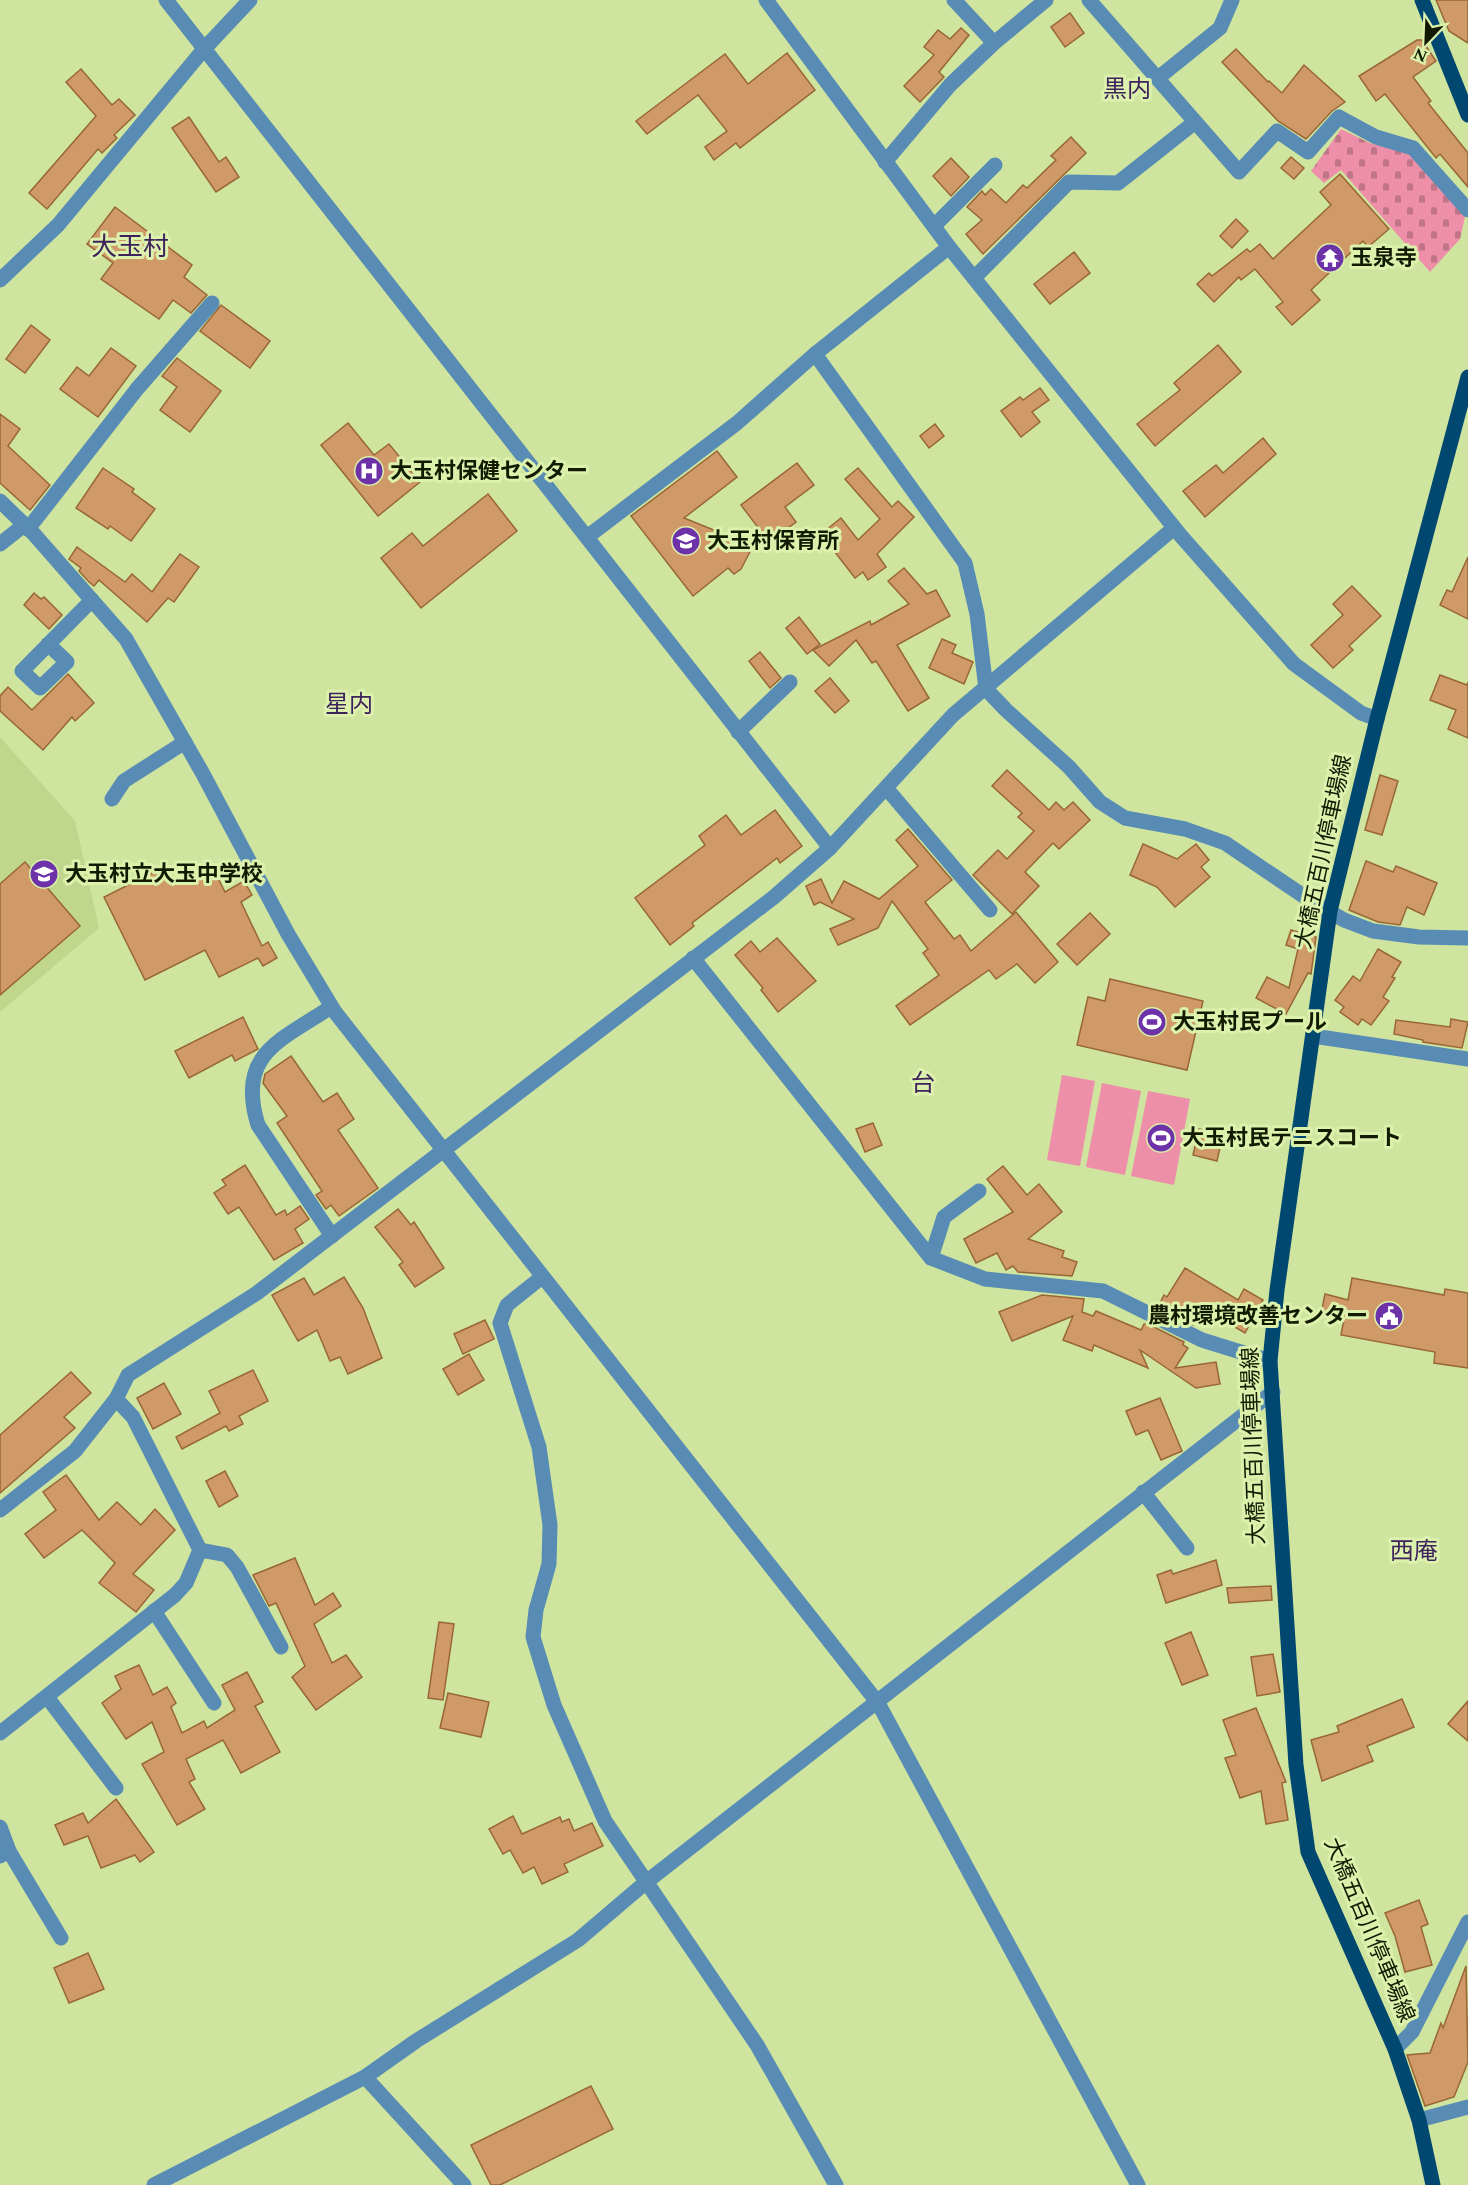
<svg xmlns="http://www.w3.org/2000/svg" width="1468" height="2185" font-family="Spectral,'Noto Sans JP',serif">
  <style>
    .built { fill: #bfd68c }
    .grass { fill: #ee8fa9 }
    .cemetery { fill: url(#cemetery-stones) }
    .building { fill: #d09a68; stroke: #996635; stroke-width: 1.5 }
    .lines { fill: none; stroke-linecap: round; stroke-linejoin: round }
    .minor { stroke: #588cb4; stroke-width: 15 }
    .major { stroke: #004870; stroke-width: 15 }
    .labels { text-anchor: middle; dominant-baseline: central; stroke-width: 6; stroke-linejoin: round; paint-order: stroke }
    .poi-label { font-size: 22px; font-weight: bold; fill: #131a02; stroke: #dbf1ac; text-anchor: start }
    .street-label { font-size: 22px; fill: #131a02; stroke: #dbf1ac }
    .neighbourhood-label { font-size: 24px; fill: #3d225b; stroke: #dbf1ac }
    .quarter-label { font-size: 26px; fill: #3d225b; stroke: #dbf1ac }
  </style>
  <defs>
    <pattern id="cemetery-stones" width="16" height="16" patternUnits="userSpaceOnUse" patternTransform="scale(1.5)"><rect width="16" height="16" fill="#ee8fa9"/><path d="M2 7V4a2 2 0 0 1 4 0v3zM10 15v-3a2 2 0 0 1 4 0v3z" fill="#c07487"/></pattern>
  </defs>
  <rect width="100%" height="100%" fill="#cee49f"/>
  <polygon class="built" points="0,737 75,821 99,928 0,1012"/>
  <g class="grass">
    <polygon points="1062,1075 1095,1081 1080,1166 1047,1160"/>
    <polygon points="1102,1083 1141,1091 1125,1175 1086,1167"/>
    <polygon points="1148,1091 1190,1099 1174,1185 1131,1176"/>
  </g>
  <polygon class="cemetery" points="1341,129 1370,143 1409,154 1465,217 1460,239 1430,272 1341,170 1324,183 1311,171"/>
  <g class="building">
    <polygon points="1436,0 1468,0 1468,43 1449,31"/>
    <polygon points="1070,13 1084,33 1065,47 1051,27"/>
    <polygon points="961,28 969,35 939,72 944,77 920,102 904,86 934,55 924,47 938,30 950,39"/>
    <polygon points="1417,40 1422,40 1436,61 1413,77 1431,101 1428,103 1468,153 1468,187 1440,154 1436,158 1385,94 1376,101 1359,76"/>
    <polygon points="1236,49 1268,82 1269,81 1282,93 1304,65 1345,102 1332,111 1306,139 1278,121 1222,62"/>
    <polygon points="787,53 815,90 740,148 736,143 714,160 705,147 727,131 698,95 647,134 636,121 725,54 748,84"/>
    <polygon points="81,69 112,105 119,99 135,115 114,135 117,138 102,153 98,149 47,209 29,193 96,116 66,82"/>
    <polygon points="189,117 219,162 226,157 239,177 216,192 172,128"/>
    <polygon points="1071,137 1086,153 983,254 966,234 982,220 967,207 982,191 985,195 991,189 1006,203 1023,185 1027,188 1056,160 1051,156"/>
    <polygon points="1291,157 1304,168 1294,179 1281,168"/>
    <polygon points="951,158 969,177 951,196 933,176"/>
    <polygon points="1340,174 1389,229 1368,247 1363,241 1311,290 1320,300 1292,325 1276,307 1283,302 1255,269 1241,280 1239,277 1214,302 1197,284 1209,273 1212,276 1247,249 1250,252 1260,244 1273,259 1331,205 1320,192"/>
    <polygon points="115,207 192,265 184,277 207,295 191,313 173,300 159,319 101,279 113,263 87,244"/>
    <polygon points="1236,219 1248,231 1232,248 1220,236"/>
    <polygon points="1074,252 1090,273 1050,304 1034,284"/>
    <polygon points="221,305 270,341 250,368 200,331"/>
    <polygon points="31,325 50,340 25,373 6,359"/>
    <polygon points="1218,345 1241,372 1155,446 1137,424 1180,390 1174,383"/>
    <polygon points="111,348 136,366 98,417 60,389 77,367 89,376"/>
    <polygon points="177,358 221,391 190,432 160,410 177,387 162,376"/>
    <polygon points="1040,388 1049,400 1032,412 1040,422 1021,437 1001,411 1020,397 1023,400"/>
    <polygon points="0,414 20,429 8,446 50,485 30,510 0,483"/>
    <polygon points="348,423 374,455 389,444 420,482 378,516 321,445"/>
    <polygon points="935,424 944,436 929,448 920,436"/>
    <polygon points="1263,438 1276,454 1205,517 1183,491 1216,465 1223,473"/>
    <polygon points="717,451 737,477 684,518 753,546 741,569 734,574 728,568 693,596 631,516"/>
    <polygon points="797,463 814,485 785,507 796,522 769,542 741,505"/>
    <polygon points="103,468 134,489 132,492 155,509 131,541 110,526 108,529 76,508"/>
    <polygon points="858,468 892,507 898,501 914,517 877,554 886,567 868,580 863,572 855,578 821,534 841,518 858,540 880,519 845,479"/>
    <polygon points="488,494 517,531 421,608 381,558 412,533 423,546"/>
    <polygon points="77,547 125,582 132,574 152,592 180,554 199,567 174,602 168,598 147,622 99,580 94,586 89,582 79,571 81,568 69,559"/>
    <polygon points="1468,557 1468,619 1440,605 1447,590 1452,592"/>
    <polygon points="904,568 927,594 936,590 950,616 897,645 929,698 908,711 876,661 872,663 856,640 829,666 813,650 870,621 871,625 909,604 888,581"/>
    <polygon points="1352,586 1381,616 1349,646 1353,650 1333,668 1311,645 1343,615 1333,604"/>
    <polygon points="34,593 41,599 44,597 62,615 49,629 24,605"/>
    <polygon points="799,617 820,644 807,654 786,628"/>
    <polygon points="942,639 956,645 952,653 973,662 964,684 929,668"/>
    <polygon points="760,652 781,678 770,688 749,661"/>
    <polygon points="68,674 94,703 75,721 72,717 43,750 0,711 0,696 8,687 32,710"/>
    <polygon points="1440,675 1467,685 1468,682 1468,738 1448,729 1456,710 1430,700"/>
    <polygon points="830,678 849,701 835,713 815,691"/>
    <polygon points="1007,770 1049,810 1056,802 1064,810 1073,802 1090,820 1059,849 1053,843 1025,872 1039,886 1012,914 973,875 998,850 1007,859 1034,831 1018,817 1022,813 992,786"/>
    <polygon points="1380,775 1398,781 1382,835 1365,830"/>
    <polygon points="775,810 802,846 780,863 777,858 692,923 694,926 670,945 635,898 705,845 699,836 726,815 741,835"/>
    <polygon points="908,829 952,880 925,902 954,939 960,935 971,951 1016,912 1058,962 1035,983 1017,964 996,979 989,970 910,1025 896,1006 939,975 923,953 928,949 892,901 878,928 838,945 830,929 854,919 820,902 814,905 806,886 821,879 832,903 844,881 879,899 918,866 896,840"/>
    <polygon points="1143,844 1177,859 1196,844 1209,860 1201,867 1210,877 1175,907 1157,887 1130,875"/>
    <polygon points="1366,861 1393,872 1396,866 1437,883 1424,915 1407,907 1400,925 1378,922 1349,910"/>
    <polygon points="25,862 80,926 0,995 0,884"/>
    <polygon points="162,868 169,882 195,868 201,879 215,872 225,892 244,881 252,895 241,902 262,946 268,942 277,958 263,966 258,958 219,977 205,950 145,980 104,897"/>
    <polygon points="1090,913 1110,934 1077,965 1057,944"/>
    <polygon points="1291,930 1316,937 1311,974 1308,973 1286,1014 1256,998 1267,977 1289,988 1298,949 1286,945"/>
    <polygon points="777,938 816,981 778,1012 761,990 763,988 735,955 751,941 760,952"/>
    <polygon points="1378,949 1401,962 1392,977 1395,978 1383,997 1389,1001 1371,1025 1362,1019 1358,1025 1340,1012 1344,1007 1335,1000 1353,976 1360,981"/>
    <polygon points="1110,979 1203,1001 1187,1070 1077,1045 1088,997 1105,1001"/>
    <polygon points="243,1017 258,1049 235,1061 232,1055 189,1078 175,1051"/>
    <polygon points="1451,1019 1468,1022 1462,1048 1423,1042 1423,1040 1394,1034 1396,1020 1450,1027"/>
    <polygon points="291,1056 323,1102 337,1093 354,1119 338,1130 378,1188 339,1216 331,1205 326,1209 316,1195 322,1191 277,1123 287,1116 263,1083 265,1074"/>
    <polygon points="873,1123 882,1145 865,1152 856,1129"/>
    <polygon points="1199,1129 1223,1134 1217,1161 1193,1155"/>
    <polygon points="245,1165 276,1215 285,1210 287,1215 300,1206 309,1219 295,1229 303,1243 274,1260 239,1207 228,1214 214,1193 226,1185 222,1180"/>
    <polygon points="1003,1166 1027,1195 1039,1184 1062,1212 1028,1239 1064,1251 1062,1257 1077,1262 1072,1276 1018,1272 1013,1266 1006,1270 997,1253 976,1263 964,1239 1013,1212 987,1179"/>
    <polygon points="398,1209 411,1225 414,1222 444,1268 415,1287 399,1265 403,1262 375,1227"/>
    <polygon points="1185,1268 1238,1300 1244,1289 1263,1300 1245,1333 1206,1310 1201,1309 1193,1325 1158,1307 1164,1295 1167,1297"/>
    <polygon points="344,1277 363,1308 382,1358 348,1374 340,1357 330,1361 317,1330 298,1341 272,1295 304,1278 314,1295"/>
    <polygon points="1352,1278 1444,1295 1445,1289 1468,1293 1468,1368 1434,1363 1435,1352 1341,1335 1344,1319 1321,1314 1325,1294 1348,1300"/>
    <polygon points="1042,1295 1084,1299 1082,1312 1093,1316 1096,1311 1141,1330 1144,1324 1148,1324 1184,1342 1183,1345 1188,1348 1175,1368 1216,1362 1220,1384 1196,1388 1140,1350 1148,1368 1094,1345 1092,1351 1063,1340 1073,1316 1012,1341 999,1312"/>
    <polygon points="485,1320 494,1339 463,1354 454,1334"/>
    <polygon points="469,1354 484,1380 458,1395 443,1369"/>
    <polygon points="253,1370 268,1401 239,1416 243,1424 229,1431 226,1426 182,1449 176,1437 220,1413 209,1391"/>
    <polygon points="71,1372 91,1393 64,1417 75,1428 0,1493 0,1435"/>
    <polygon points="164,1383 181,1414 153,1429 137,1398"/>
    <polygon points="1160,1398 1182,1451 1161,1460 1148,1430 1136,1435 1126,1411"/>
    <polygon points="225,1471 238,1496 219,1507 206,1481"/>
    <polygon points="66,1475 99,1520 117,1502 141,1525 155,1509 175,1530 133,1574 154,1590 136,1612 99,1583 115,1563 82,1530 44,1558 25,1534 56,1510 43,1492"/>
    <polygon points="295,1558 315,1605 333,1593 341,1606 314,1624 332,1663 346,1655 362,1677 316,1710 292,1677 305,1666 276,1603 269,1606 253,1575"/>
    <polygon points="1216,1560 1222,1585 1166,1603 1157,1575 1171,1570 1173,1574"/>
    <polygon points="1271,1586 1272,1600 1229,1603 1227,1588"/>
    <polygon points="439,1622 454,1624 443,1700 428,1698"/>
    <polygon points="1191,1632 1208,1675 1182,1685 1165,1643"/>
    <polygon points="1273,1654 1280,1692 1257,1696 1251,1657"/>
    <polygon points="139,1665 153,1695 167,1687 176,1703 171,1707 182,1733 204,1721 207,1728 235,1710 222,1685 247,1672 263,1702 255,1706 280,1752 241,1773 223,1740 186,1759 195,1779 189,1782 205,1809 177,1825 142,1764 164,1752 152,1722 126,1739 102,1703 121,1689 115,1676"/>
    <polygon points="448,1693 489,1702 481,1737 440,1728"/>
    <polygon points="1402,1699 1414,1727 1367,1746 1373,1761 1322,1781 1311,1740 1339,1732 1337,1726"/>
    <polygon points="1468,1701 1468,1741 1448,1724"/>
    <polygon points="1256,1708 1286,1782 1282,1783 1288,1820 1266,1824 1261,1791 1240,1798 1225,1758 1236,1755 1223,1720"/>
    <polygon points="116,1799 154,1852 140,1862 135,1855 101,1868 88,1836 64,1845 55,1825 83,1813 88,1823"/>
    <polygon points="513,1816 522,1834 560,1817 562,1822 569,1819 574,1831 592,1823 603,1846 564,1864 568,1872 542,1884 534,1867 523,1873 510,1850 503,1854 489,1829"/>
    <polygon points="1419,1900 1428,1924 1421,1927 1432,1965 1405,1972 1395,1936 1385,1913"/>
    <polygon points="88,1953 104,1989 69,2003 54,1968"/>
    <polygon points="1466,1966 1468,2062 1454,2097 1425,2106 1407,2055 1430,2053 1441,2023 1443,2028"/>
    <polygon points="591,2086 613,2129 500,2185 491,2185 471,2145"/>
  </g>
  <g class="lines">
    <g class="minor">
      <polyline points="166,0 830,848"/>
      <polyline points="766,0 949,247 1181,536 1294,664 1361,713 1377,719"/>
      <polyline points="954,0 994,43"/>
      <polyline points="1089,0 1239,172 1277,131 1308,152 1339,117 1376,137 1413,148 1468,210"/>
      <polyline points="1158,78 1220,28 1232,0"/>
      <polyline points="885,162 950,85 994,43 1046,0"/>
      <polyline points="934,226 995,165"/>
      <polyline points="975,277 1069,182 1118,183 1195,122"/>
      <polyline points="0,280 58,225 204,49 250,0"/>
      <polyline points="815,354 965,563 977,614 986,689 1006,710 1069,767 1100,802 1125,818 1185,829 1225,843 1311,901 1344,920 1373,931 1419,937 1468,938"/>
      <polyline points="0,501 33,533 126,639 203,774 288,934 335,1012 878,1703 1138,2185"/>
      <polyline points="28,529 137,389 212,303"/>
      <polyline points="587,537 737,423 815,354 949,247"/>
      <polyline points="0,544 24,525"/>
      <polyline points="48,644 67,662 40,688 22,671 92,600"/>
      <polyline points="738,732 790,682"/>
      <polyline points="887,789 990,910"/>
      <polyline points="112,799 124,781 185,742"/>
      <polyline points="693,958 931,1258 985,1279 1103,1291 1202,1340 1270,1361"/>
      <path d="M 331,1007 C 280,1041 236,1054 258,1125 L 332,1236"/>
      <polyline points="1313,1036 1468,1059"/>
      <polyline points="931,1258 944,1217 979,1191"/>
      <polyline points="542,1277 507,1305 500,1323 539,1447 550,1525 549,1564 536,1610 533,1637 554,1705 605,1821 757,2045 836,2185"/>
      <polyline points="1143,1492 1187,1548"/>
      <polyline points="0,1510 75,1451 116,1399 128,1375 257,1293 774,897 830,848 953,715 1174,528"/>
      <polyline points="200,1550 227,1555 237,1567 281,1647"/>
      <polyline points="154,1611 214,1703"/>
      <polyline points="47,1697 116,1788"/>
      <polyline points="0,1733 175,1595 186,1583 200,1550 133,1417 116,1399"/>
      <polyline points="0,1827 9,1851 0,1856"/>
      <polyline points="9,1851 61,1938"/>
      <polyline points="1395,2049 1412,2032 1468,1922"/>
      <polyline points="365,2077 464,2185"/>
      <polyline points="1419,2120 1468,2107"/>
      <polyline points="154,2185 365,2077 416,2041 578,1940 645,1883 1273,1392"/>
    </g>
    <g class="major">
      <polyline points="1422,0 1468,115"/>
      <polyline points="1433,2185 1419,2120 1395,2049 1308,1852 1296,1765 1270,1361 1277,1290 1330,911 1377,719 1468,377"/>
    </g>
  </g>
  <defs>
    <g id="temple-disc" transform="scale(1.5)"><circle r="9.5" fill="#6d32a8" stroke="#dbf1ac"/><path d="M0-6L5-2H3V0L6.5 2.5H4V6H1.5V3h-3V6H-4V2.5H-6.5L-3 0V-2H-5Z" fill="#fff"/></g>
    <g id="hospital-disc" transform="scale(1.5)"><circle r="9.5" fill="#6d32a8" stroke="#dbf1ac"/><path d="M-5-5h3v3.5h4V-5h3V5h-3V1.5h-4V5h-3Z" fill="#fff"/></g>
    <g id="school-disc" transform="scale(1.5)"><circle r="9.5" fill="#6d32a8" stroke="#dbf1ac"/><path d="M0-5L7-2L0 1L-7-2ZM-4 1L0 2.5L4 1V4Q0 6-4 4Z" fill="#fff"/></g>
    <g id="stadium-disc" transform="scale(1.5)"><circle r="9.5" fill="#6d32a8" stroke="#dbf1ac"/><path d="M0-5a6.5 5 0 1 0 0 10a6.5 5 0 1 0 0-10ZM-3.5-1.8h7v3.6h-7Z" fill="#fff"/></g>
    <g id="civic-disc" transform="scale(1.5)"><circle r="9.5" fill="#6d32a8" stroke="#dbf1ac"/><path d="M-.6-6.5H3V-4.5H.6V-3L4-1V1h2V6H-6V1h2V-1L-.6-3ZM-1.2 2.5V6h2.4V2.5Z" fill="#fff"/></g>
  </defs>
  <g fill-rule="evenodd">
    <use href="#temple-disc" x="1330" y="258"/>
    <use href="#hospital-disc" x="369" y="471"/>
    <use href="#school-disc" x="686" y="541"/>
    <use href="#school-disc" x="44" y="874"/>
    <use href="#stadium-disc" x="1152" y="1022"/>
    <use href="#stadium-disc" x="1161" y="1138"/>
    <use href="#civic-disc" x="1389" y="1316"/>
  </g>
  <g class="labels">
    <g class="poi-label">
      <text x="1351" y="258">玉泉寺</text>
      <text x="390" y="471">大玉村保健センター</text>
      <text x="707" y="541">大玉村保育所</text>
      <text x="65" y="874">大玉村立大玉中学校</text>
      <text x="1173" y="1022">大玉村民プール</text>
      <text x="1182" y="1138">大玉村民テニスコート</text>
      <text x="1368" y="1316" text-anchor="end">農村環境改善センター</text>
    </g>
    <g class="street-label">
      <text transform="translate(1324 852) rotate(-78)">大橋五百川停車場線</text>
      <text transform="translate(1254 1446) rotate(-92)">大橋五百川停車場線</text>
      <text transform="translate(1369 1930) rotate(67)">大橋五百川停車場線</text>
    </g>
    <g class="neighbourhood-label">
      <text x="1127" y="90">黒内</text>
      <text x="349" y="705">星内</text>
      <text x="923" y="1084">台</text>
      <text x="1414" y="1552">西庵</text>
    </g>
    <g class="quarter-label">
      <text x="130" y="247">大玉村</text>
    </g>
  </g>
  <g transform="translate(1426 42) rotate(203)" stroke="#dbf1ac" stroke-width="4.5" paint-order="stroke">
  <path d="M0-4.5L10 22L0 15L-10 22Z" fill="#131a02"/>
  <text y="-9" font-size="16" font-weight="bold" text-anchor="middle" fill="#131a02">N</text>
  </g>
</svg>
